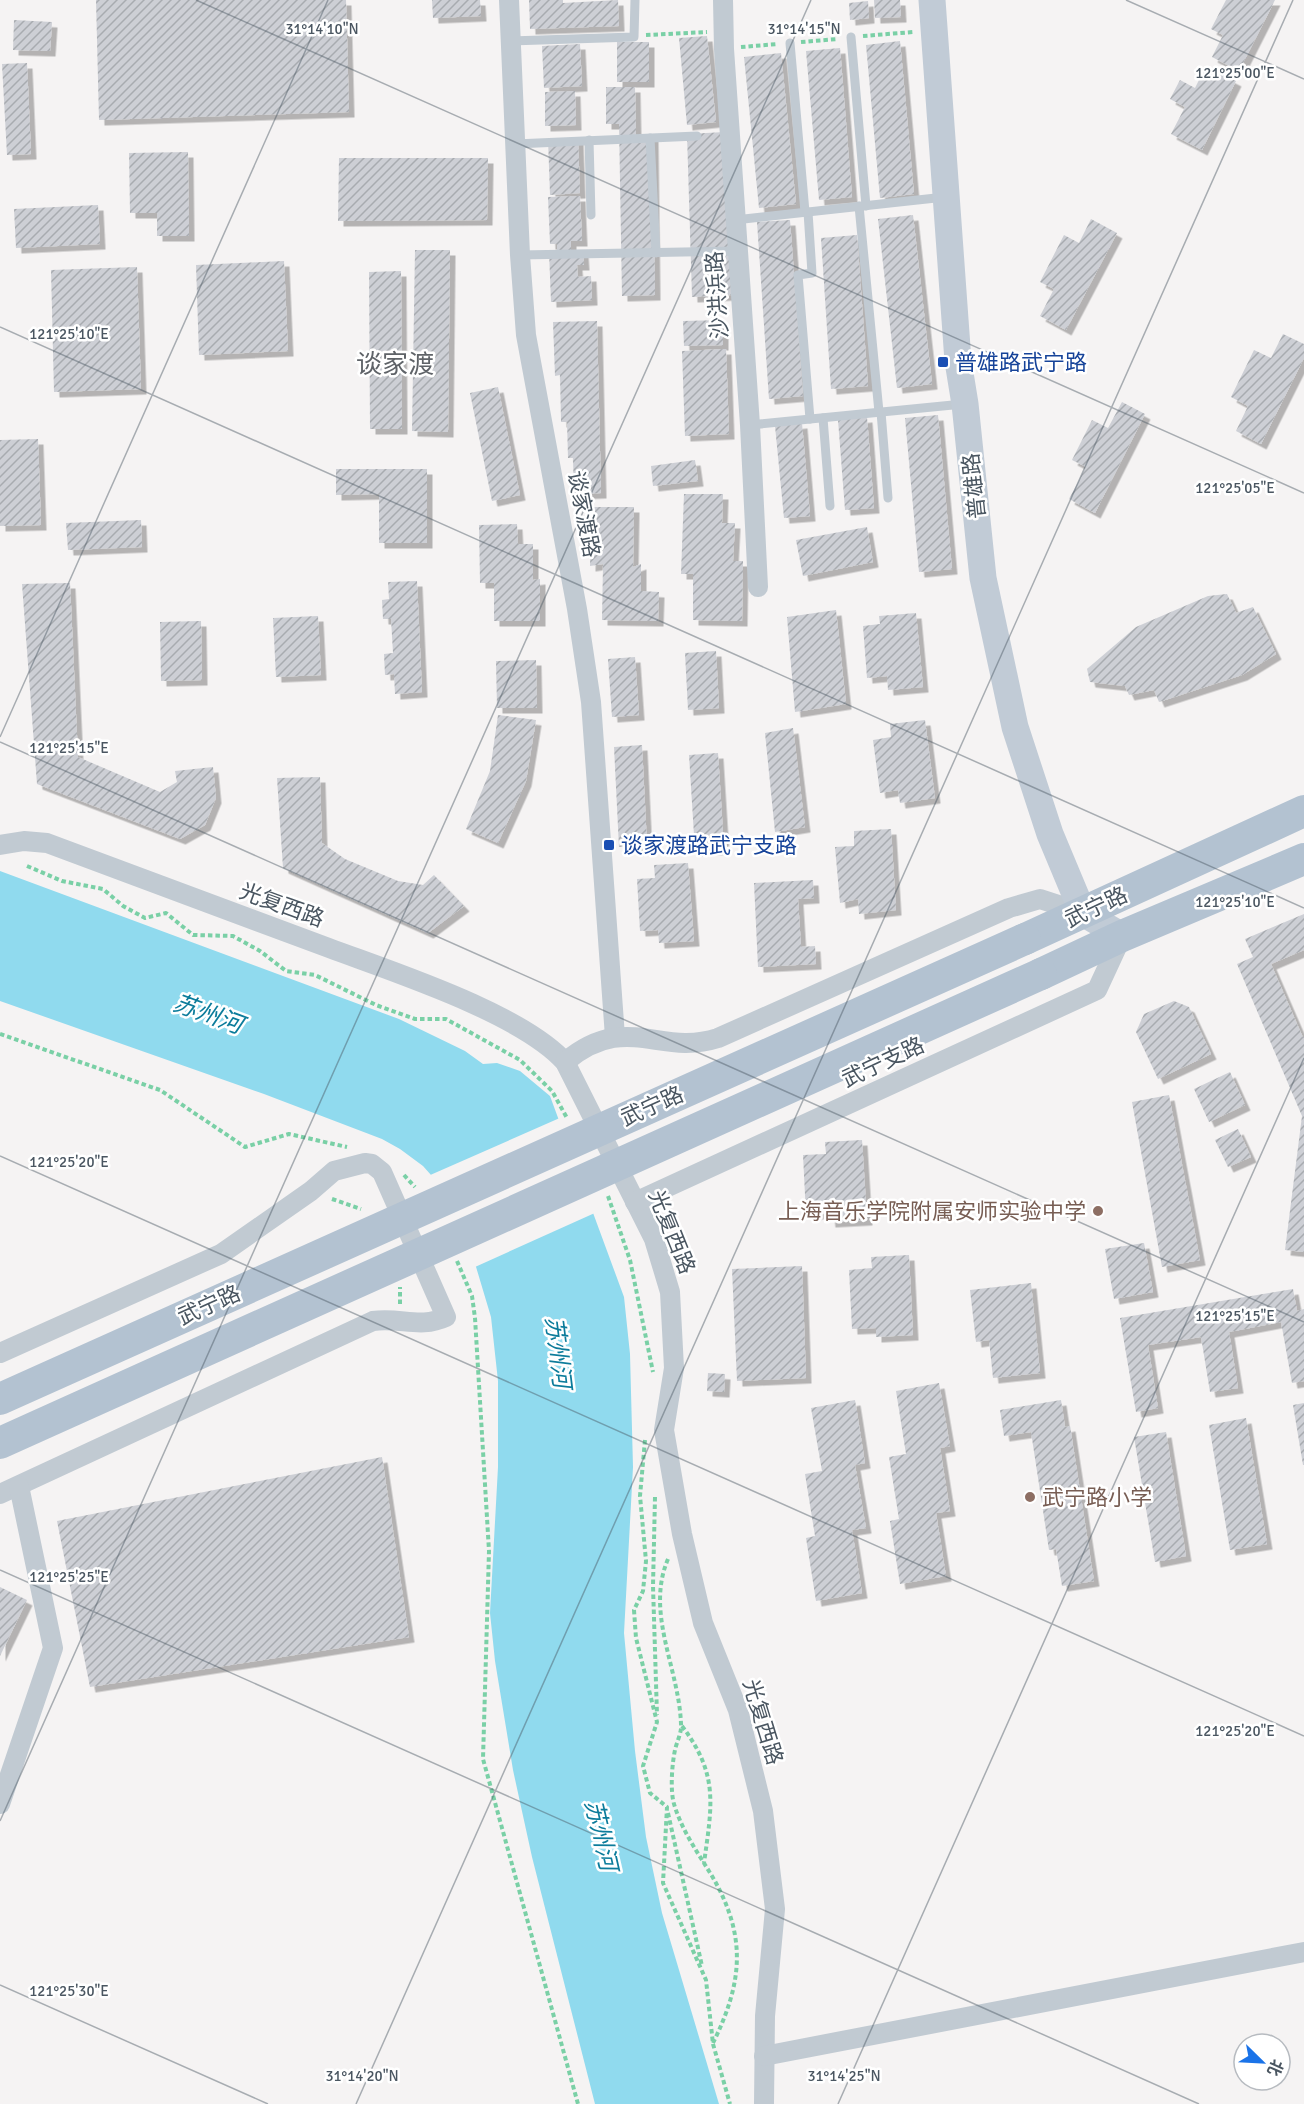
<svg xmlns="http://www.w3.org/2000/svg" width="1304" height="2104" font-family="Signika,'Noto Sans SC',sans-serif">
  <style>
    .water { fill: #90daee }
    .pier { fill: #f5f3f3 }
    .building { fill: url(#building-hatch); filter: url(#shadow) }
    .lines { fill: none; stroke-linecap: round; stroke-linejoin: round }
    .path { stroke: #7ad0a6; stroke-width: 4; stroke-dasharray: 4.5 3; stroke-linecap: butt }
    .service { stroke: #c1cad2; stroke-width: 9 }
    .minor { stroke: #c1cad2; stroke-width: 20 }
    .secondary { stroke: #c1cbd6; stroke-width: 27 }
    .primary { stroke: #b3c2d1; stroke-width: 32 }
    .primary-bridge { stroke: #b3c2d1; stroke-width: 32 }
    .ticks { fill: none; stroke: #4a5661; stroke-width: 1.5; stroke-opacity: 0.45 }
    .transit-dot { fill: #1a4fb4; stroke: #fff; stroke-width: 2 }
    .education-dot { fill: #8d6e63; stroke: #fff; stroke-width: 2 }
    .labels { text-anchor: middle; dominant-baseline: central; stroke-width: 5; stroke-linejoin: round; paint-order: stroke }
    .street-label { font-size: 22px; fill: #4a5661; stroke: #fff }
    .transit-label { font-size: 22px; fill: #164399; stroke: #fff; text-anchor: start }
    .education-label { font-size: 22px; fill: #785e54; stroke: #fff; text-anchor: end }
    .water-label { font-size: 24px; font-style: italic; fill: #0c7c9b; stroke: #fff }
    .quarter-label { font-size: 26px; fill: #5f6368; stroke: #fff }
    .ticks-label { font-size: 15px; text-anchor: middle; fill: #4a5661; stroke: #fff; stroke-width: 5; stroke-linejoin: round; paint-order: stroke }
  </style>
  <defs>
    <pattern id="building-hatch" width="6" height="6" patternUnits="userSpaceOnUse" patternTransform="scale(1.5)"><rect width="6" height="6" fill="#cdcfd5"/><path d="M-1 1l2-2M0 6l6-6M5 7l2-2" fill="none" stroke="#a8abb0"/></pattern>
    <filter id="shadow"><feDropShadow dx="5.5" dy="5.5" stdDeviation="0" flood-color="#0004"/></filter>
  </defs>
  <rect width="100%" height="100%" fill="#f5f3f3"/>
  <polygon class="water" points="0,871 399,1019 465,1051 483,1064 497,1063 520,1071 550,1096 624,1297 630,1354 633,1467 624,1633 635,1751 646,1837 662,1913 719,2104 595,2104 532,1857 513,1770 495,1661 490,1613 498,1467 498,1381 491,1317 465,1230 439,1184 423,1166 400,1149 382,1139 264,1094 0,1001"/>
  <polygon class="pier" points="562,1117 597,1212 475,1267 462,1231 449,1204 428,1176"/>
  <g class="building">
    <polygon points="96,0 346,0 349,112 99,120"/>
    <polygon points="432,0 480,0 481,16 433,18"/>
    <polygon points="529,0 563,0 563,3 618,0 619,26 530,29"/>
    <polygon points="874,0 900,0 901,17 875,18"/>
    <polygon points="1226,0 1275,0 1239,71 1212,57 1223,35 1211,29"/>
    <polygon points="868,1 869,18 850,20 849,3"/>
    <polygon points="14,20 52,22 50,51 13,50"/>
    <polygon points="707,36 716,122 687,125 679,38"/>
    <polygon points="900,41 914,194 880,198 866,45"/>
    <rect x="617" y="42" width="32" height="40"/>
    <polygon points="580,44 582,86 544,88 542,46"/>
    <polygon points="840,48 852,197 819,200 806,51"/>
    <polygon points="781,53 796,204 759,208 744,57"/>
    <polygon points="27,63 31,154 7,155 2,64"/>
    <polygon points="1206,66 1236,81 1202,150 1171,134 1185,107 1170,99 1180,80 1195,88"/>
    <polygon points="606,87 635,87 636,135 653,135 655,295 622,296 619,124 606,124"/>
    <polygon points="575,91 576,125 545,126 545,92"/>
    <polygon points="725,132 731,295 692,297 687,134"/>
    <polygon points="578,138 580,193 550,195 548,139"/>
    <polygon points="188,152 189,236 157,236 157,213 130,213 129,153"/>
    <polygon points="339,158 488,158 487,220 338,221"/>
    <polygon points="580,196 582,241 571,241 571,250 583,250 584,265 577,265 578,277 591,276 592,300 551,302 549,252 557,251 557,244 550,244 548,197"/>
    <polygon points="98,205 100,244 16,248 14,209"/>
    <polygon points="913,215 932,384 897,388 878,219"/>
    <polygon points="1091,219 1117,233 1066,330 1040,316 1054,289 1040,282 1064,235 1079,243"/>
    <polygon points="790,220 803,396 769,399 757,222"/>
    <polygon points="857,235 868,386 831,389 821,238"/>
    <polygon points="415,250 450,250 448,432 412,431"/>
    <polygon points="284,261 288,351 199,355 196,265"/>
    <polygon points="137,267 141,389 54,392 51,270"/>
    <polygon points="401,271 402,429 370,429 369,272"/>
    <polygon points="723,320 723,345 684,346 683,321"/>
    <polygon points="597,321 601,493 574,494 573,458 568,458 567,422 561,422 560,375 555,376 553,322"/>
    <polygon points="1283,334 1304,344 1304,358 1261,444 1236,431 1248,406 1231,397 1254,350 1271,358"/>
    <polygon points="726,349 729,434 685,436 682,351"/>
    <polygon points="498,387 520,495 492,501 470,393"/>
    <polygon points="1122,402 1145,414 1095,513 1069,499 1086,467 1072,460 1092,420 1108,428"/>
    <polygon points="938,415 952,569 919,572 905,418"/>
    <polygon points="867,417 874,508 845,510 838,420"/>
    <polygon points="802,423 810,516 784,518 775,426"/>
    <polygon points="38,439 41,525 0,526 0,440"/>
    <polygon points="695,460 698,481 653,486 651,466"/>
    <polygon points="336,469 427,469 427,543 379,543 379,494 336,495"/>
    <polygon points="684,494 723,494 722,523 735,523 733,561 743,561 742,621 693,620 693,574 681,574"/>
    <polygon points="592,507 634,507 633,567 641,564 641,591 659,592 658,621 602,620 603,564 590,566"/>
    <polygon points="141,520 142,547 68,550 66,523"/>
    <polygon points="517,524 518,544 533,544 533,580 540,579 540,621 494,621 494,583 480,583 479,525"/>
    <polygon points="867,527 873,562 803,576 796,540"/>
    <polygon points="417,581 422,692 395,694 394,674 385,675 384,654 393,653 391,619 383,619 382,600 389,599 388,582"/>
    <polygon points="70,583 78,757 160,792 177,782 175,771 213,767 216,798 205,825 180,839 37,784 22,584"/>
    <polygon points="1227,594 1236,613 1253,607 1276,654 1242,675 1159,702 1154,690 1129,695 1125,686 1090,682 1087,669 1136,627 1208,596"/>
    <polygon points="836,610 846,704 795,712 787,617"/>
    <polygon points="916,613 923,687 888,690 887,676 867,678 863,626 880,624 879,616"/>
    <polygon points="318,616 321,675 276,677 273,618"/>
    <polygon points="201,621 202,680 161,681 160,622"/>
    <polygon points="716,651 719,708 688,710 685,653"/>
    <polygon points="635,657 639,715 612,717 608,659"/>
    <polygon points="536,660 537,708 497,708 496,661"/>
    <polygon points="498,715 536,720 526,781 498,843 466,829 490,771"/>
    <polygon points="925,720 935,798 900,803 898,790 880,793 873,740 891,737 890,724"/>
    <polygon points="793,728 805,827 775,832 765,733"/>
    <polygon points="642,745 647,845 619,847 614,747"/>
    <polygon points="718,753 724,849 695,851 689,755"/>
    <polygon points="320,777 322,843 345,859 398,881 423,885 434,875 464,906 428,933 283,868 277,778"/>
    <polygon points="891,829 896,910 859,914 858,899 840,903 835,847 854,846 854,831"/>
    <polygon points="688,863 694,941 659,943 658,930 640,931 637,879 655,878 654,865"/>
    <polygon points="813,880 814,898 798,899 801,947 815,946 816,964 758,967 754,883"/>
    <polygon points="1304,914 1304,950 1271,964 1304,1040 1304,1252 1285,1250 1302,1116 1237,964 1253,957 1245,939"/>
    <polygon points="1174,1001 1189,1007 1211,1054 1158,1079 1136,1032 1144,1014"/>
    <polygon points="1230,1072 1245,1105 1209,1122 1194,1089"/>
    <polygon points="1169,1095 1200,1260 1162,1267 1132,1102"/>
    <polygon points="1238,1129 1251,1157 1228,1167 1215,1140"/>
    <polygon points="862,1140 867,1220 830,1222 829,1213 806,1215 803,1155 826,1154 825,1142"/>
    <polygon points="1144,1243 1153,1292 1114,1299 1105,1249"/>
    <polygon points="909,1255 913,1335 876,1337 876,1328 852,1329 849,1270 872,1268 871,1257"/>
    <polygon points="802,1266 806,1378 737,1381 732,1269"/>
    <polygon points="1031,1283 1040,1373 993,1378 989,1340 976,1342 970,1290"/>
    <polygon points="1293,1289 1297,1311 1304,1309 1304,1381 1292,1383 1281,1322 1229,1332 1238,1388 1210,1392 1201,1337 1148,1345 1158,1408 1136,1412 1120,1318"/>
    <polygon points="708,1373 725,1374 724,1392 707,1391"/>
    <polygon points="939,1383 950,1446 940,1448 950,1511 936,1513 946,1576 900,1584 890,1521 899,1519 889,1457 906,1454 896,1391"/>
    <polygon points="855,1400 865,1463 855,1465 866,1528 852,1530 862,1593 816,1601 806,1538 815,1536 805,1474 822,1471 811,1408"/>
    <polygon points="1061,1400 1065,1427 1070,1426 1094,1581 1062,1586 1056,1549 1049,1550 1031,1432 1004,1436 1000,1410"/>
    <polygon points="1304,1403 1304,1465 1303,1465 1293,1405"/>
    <polygon points="1246,1418 1267,1544 1230,1550 1209,1425"/>
    <polygon points="1166,1432 1186,1556 1155,1562 1134,1437"/>
    <polygon points="382,1457 409,1637 90,1687 57,1521"/>
    <polygon points="0,1587 27,1600 0,1656"/>
  </g>
  <g class="lines">
    <g class="path">
      <polyline points="646,35 707,32"/>
      <polyline points="863,36 913,32"/>
      <polyline points="801,42 838,39"/>
      <polyline points="741,47 778,44"/>
      <polyline points="27,866 62,881 103,889 123,906 145,918 166,913 193,935 233,936 260,951 286,971 315,975 376,1005 415,1019 446,1019 520,1060 552,1091 567,1118"/>
      <polyline points="0,1034 160,1090 245,1147 289,1134 347,1147"/>
      <polyline points="404,1175 415,1187"/>
      <polyline points="608,1196 630,1260 653,1372"/>
      <polyline points="332,1199 361,1209"/>
      <polyline points="457,1261 472,1296 475,1318 489,1551 483,1759 578,2104"/>
      <polyline points="400,1304 400,1287"/>
      <polyline points="645,1440 640,1496 646,1561 643,1591 634,1610 636,1638 657,1722 643,1766 650,1793 667,1807 663,1883 706,1980 713,2044 730,2104"/>
      <polyline points="655,1497 653,1586 657,1715"/>
      <path d="M 668,1559 C 645,1613 679,1668 681,1724 C 682,1732 677,1741 675,1750 C 672,1764 670,1790 674,1804 C 682,1831 698,1853 712,1876 C 747,1936 743,1982 713,2043"/>
      <path d="M 682,1726 C 719,1775 712,1805 704,1863"/>
      <polyline points="668,1813 702,1966"/>
    </g>
    <g class="service">
      <polyline points="851,37 866,206"/>
      <polyline points="510,41 634,37 635,0"/>
      <polyline points="790,43 805,212"/>
      <polyline points="650,138 656,253"/>
      <polyline points="589,140 591,215"/>
      <polyline points="515,144 697,136"/>
      <polyline points="859,206 879,412"/>
      <polyline points="808,212 812,273 798,275 810,419"/>
      <polyline points="735,220 945,197"/>
      <polyline points="520,255 738,251"/>
      <polyline points="881,412 888,498"/>
      <polyline points="823,418 830,506"/>
      <polyline points="750,425 963,404"/>
    </g>
    <g class="minor">
      <polyline points="509,0 520,255 526,335 577,609 591,702 615,1037"/>
      <polyline points="723,0 724,49 750,425 758,587"/>
      <path d="M 0,845 L 24,841 L 47,843 C 141,878 235,913 329,948 C 393,972 521,1013 565,1062 L 654,1239 L 670,1292 L 674,1368 L 664,1430 L 682,1534 L 703,1623 L 738,1710 L 763,1811 L 775,1909 L 765,2016 L 764,2104"/>
      <path d="M 565,1062 C 626,1011 659,1057 718,1038 L 1009,908 L 1040,899 L 1083,913"/>
      <polyline points="635,1202 1097,990 1122,936"/>
      <path d="M 0,1353 L 221,1254 L 311,1191 L 334,1171 L 365,1163 L 372,1164 L 382,1172 L 446,1317 C 420,1329 401,1317 373,1321 L 0,1494"/>
      <polyline points="0,1804 53,1648 19,1486"/>
      <polyline points="764,2056 1304,1952"/>
    </g>
    <polyline class="secondary" points="932,0 958,361 965,404 983,578 1015,727 1050,834 1083,913 1122,936"/>
    <g class="primary">
      <polyline points="1025,939 1304,811"/>
      <polyline points="1041,974 1122,936 1304,859"/>
    </g>
    <g class="primary-bridge">
      <polyline points="0,1399 1025,939"/>
      <polyline points="0,1443 1041,974"/>
    </g>
  </g>
  <path class="ticks" d="M 196,0 L 1304,493M 1126,0 L 1304,79M 0,327 L 1304,908M 0,737 L 328,0M 0,742 L 1304,1322M 0,1156 L 1304,1736M 0,1570 L 1199,2104M 0,1821 L 811,0M 0,1985 L 268,2104M 356,2104 L 1293,0M 838,2104 L 1304,1058"/>
  <g class="transit-dot">
    <rect x="937" y="356" width="12" height="12" rx="3"/>
    <rect x="603" y="839" width="12" height="12" rx="3"/>
  </g>
  <g class="education-dot">
    <circle cx="1098" cy="1211" r="6"/>
    <circle cx="1030" cy="1497" r="6"/>
  </g>
  <g class="labels">
    <g class="street-label">
      <text transform="translate(717 295) rotate(-94)">沙洪浜路</text>
      <text transform="translate(974 486) rotate(-96)">普雄路</text>
      <text transform="translate(584 514) rotate(79)">谈家渡路</text>
      <text transform="translate(282 905) rotate(20)">光复西路</text>
      <text transform="translate(1096 907) rotate(-25)">武宁路</text>
      <text transform="translate(883 1062) rotate(-25)">武宁支路</text>
      <text transform="translate(652 1106) rotate(-24)">武宁路</text>
      <text transform="translate(672 1232) rotate(68)">光复西路</text>
      <text transform="translate(209 1305) rotate(-24)">武宁路</text>
      <text transform="translate(763 1722) rotate(73)">光复西路</text>
    </g>
    <g class="transit-label">
      <text x="955" y="362">普雄路武宁路</text>
      <text x="621" y="845">谈家渡路武宁支路</text>
    </g>
    <g class="education-label">
      <text x="1086" y="1211">上海音乐学院附属安师实验中学</text>
      <text x="1042" y="1497" text-anchor="start">武宁路小学</text>
    </g>
    <g class="water-label">
      <text transform="translate(208 1014) rotate(20)">苏州河</text>
      <text transform="translate(558 1352) rotate(83)">苏州河</text>
      <text transform="translate(601 1835) rotate(77)">苏州河</text>
    </g>
    <g class="quarter-label">
      <text x="395" y="365">谈家渡</text>
    </g>
  </g>
  <g class="ticks-label">
    <text x="804" y="34">31°14'15"N</text>
    <text x="322" y="34">31°14'10"N</text>
    <text x="1235" y="78">121°25'00"E</text>
    <text x="69" y="339">121°25'10"E</text>
    <text x="1235" y="493">121°25'05"E</text>
    <text x="69" y="753">121°25'15"E</text>
    <text x="1235" y="907">121°25'10"E</text>
    <text x="69" y="1167">121°25'20"E</text>
    <text x="1235" y="1321">121°25'15"E</text>
    <text x="69" y="1582">121°25'25"E</text>
    <text x="1235" y="1736">121°25'20"E</text>
    <text x="69" y="1996">121°25'30"E</text>
    <text x="362" y="2081">31°14'20"N</text>
    <text x="844" y="2081">31°14'25"N</text>
  </g>
  <g transform="translate(1262 2062) rotate(114)"><circle r="28" fill="#ffffff" stroke="#b7bbc0" stroke-width="1.5"/>
  <path d="M0-4.5L10 22L0 15L-10 22Z" fill="#1a73e8"/>
  <text y="-9" font-size="16" font-weight="bold" text-anchor="middle" fill="#4a5661">北</text>
  </g>
</svg>
